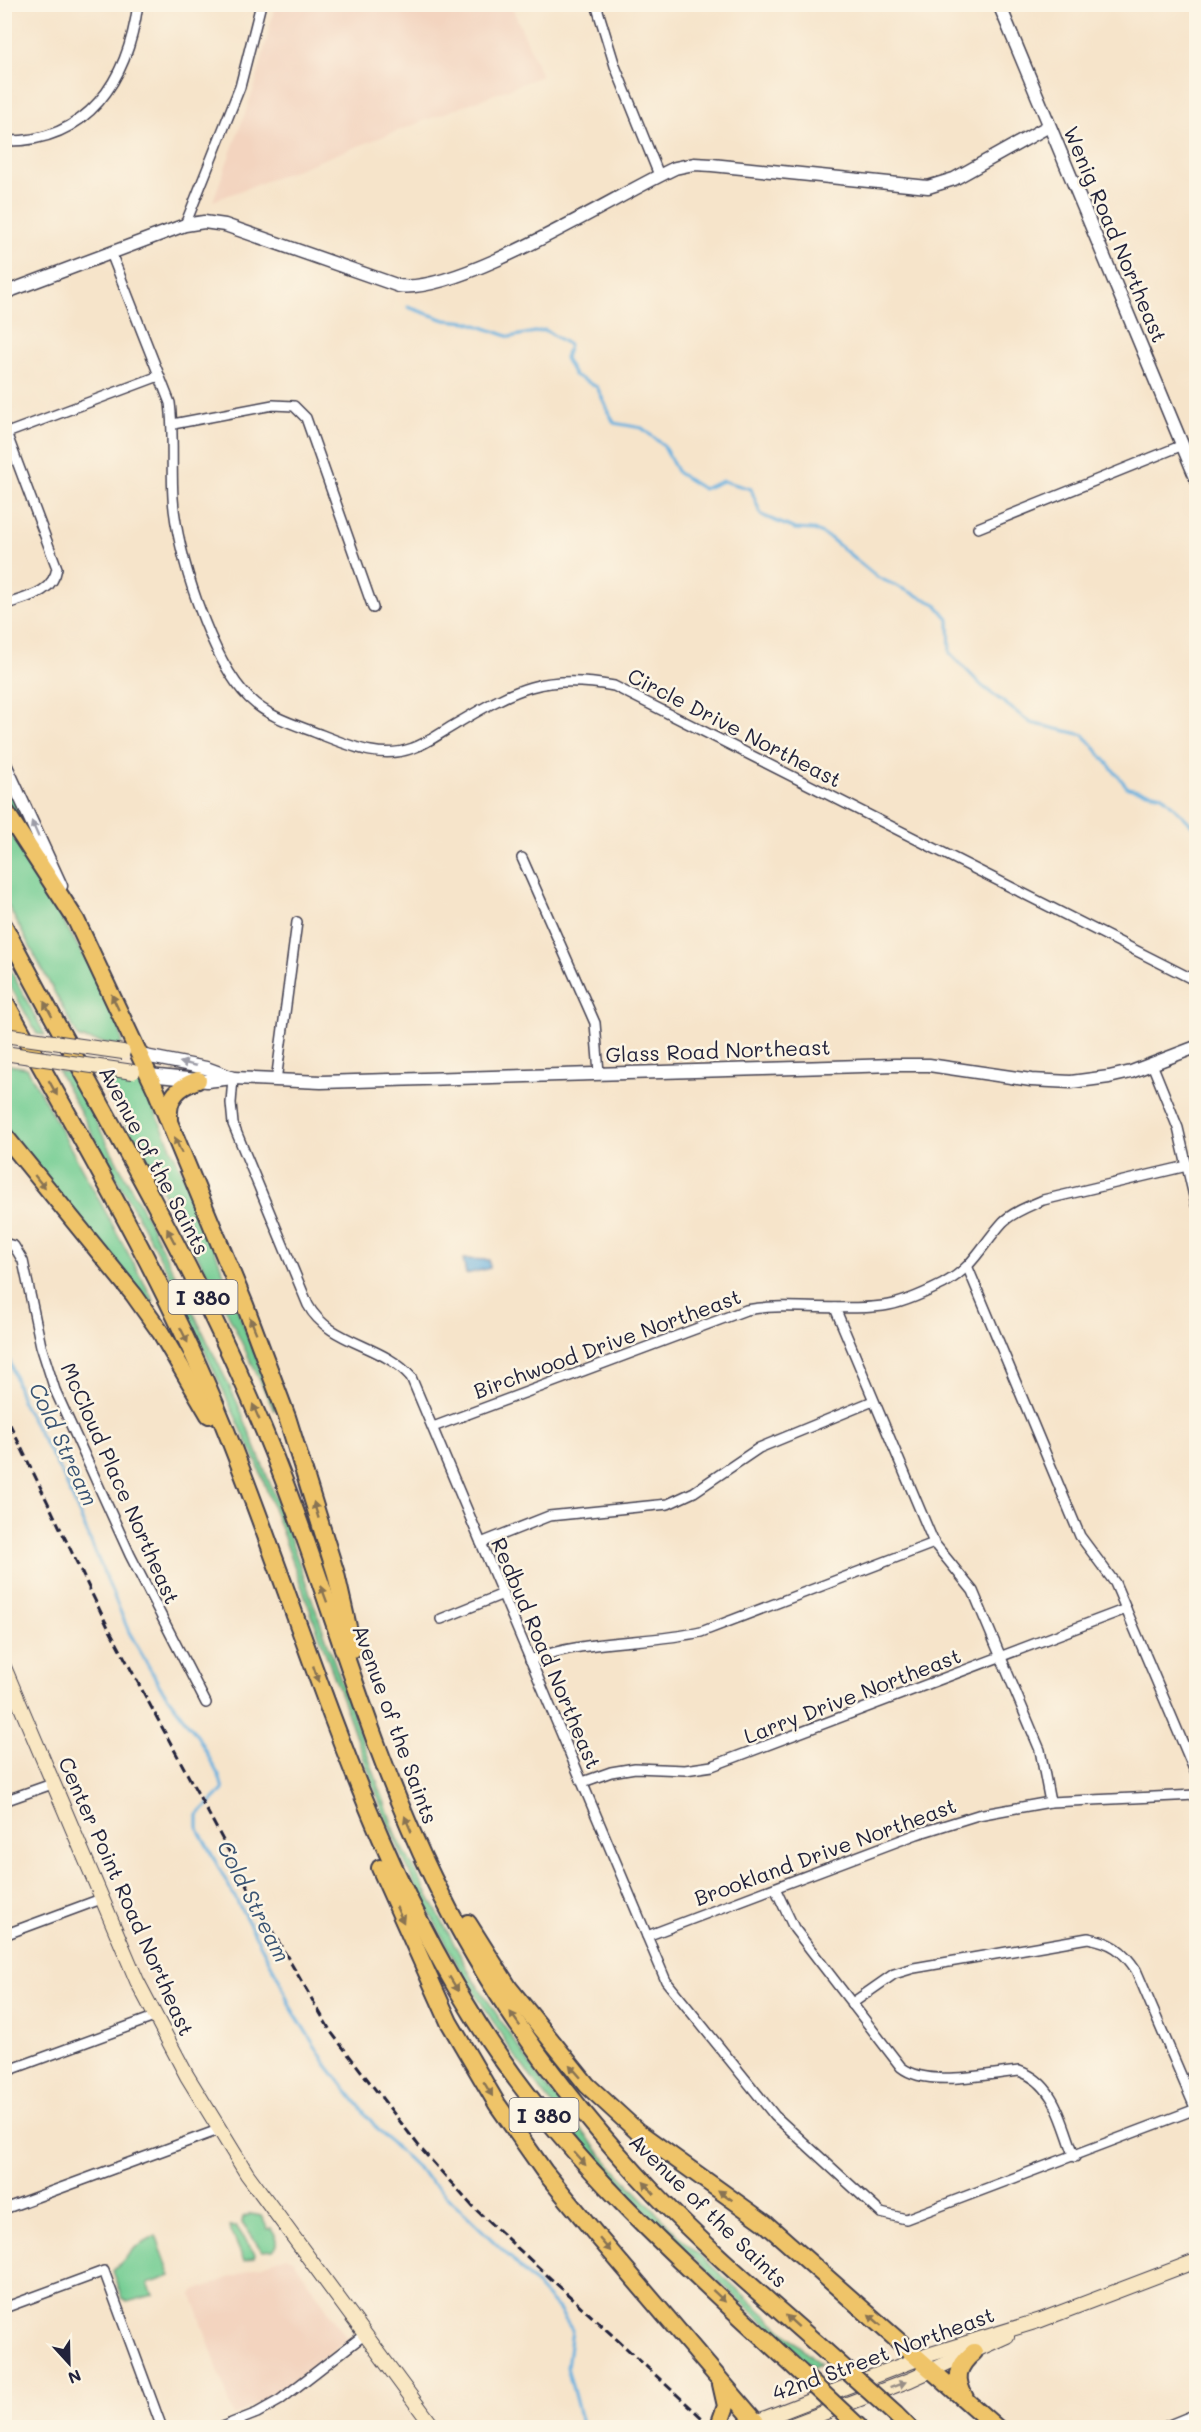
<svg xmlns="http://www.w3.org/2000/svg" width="1201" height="2432" font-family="Mali,sans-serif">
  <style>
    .built { fill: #f3d4bf }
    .green { fill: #76ce94; stroke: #4c7868; stroke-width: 1.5 }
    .water { fill: #67b0df; stroke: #44698d; stroke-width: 1.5 }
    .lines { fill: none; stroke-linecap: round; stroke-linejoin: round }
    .stream { stroke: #67b0df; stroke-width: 3 }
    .minor-casing { stroke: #423f50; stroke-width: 12 }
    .tertiary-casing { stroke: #423f50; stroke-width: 15 }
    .secondary-casing { stroke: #423f50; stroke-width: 16 }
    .motorway-casing { stroke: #423f50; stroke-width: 20 }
    .minor { stroke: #fff; stroke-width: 9 }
    .tertiary { stroke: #fff; stroke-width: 12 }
    .secondary { stroke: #f9e7c3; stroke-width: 14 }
    .motorway { stroke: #efc469; stroke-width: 16 }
    .rail { stroke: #22223b; stroke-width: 3; stroke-dasharray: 9 4.5; stroke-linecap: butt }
    .secondary-bridge-casing { stroke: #423f50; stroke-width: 16; stroke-linecap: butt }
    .motorway-bridge-casing { stroke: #423f50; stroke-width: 20; stroke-linecap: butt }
    .secondary-bridge { stroke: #f9e7c3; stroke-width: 14 }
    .motorway-bridge { stroke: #efc469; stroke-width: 16 }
    .oneway { fill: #9c9ca7 }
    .oneway2 { fill: #887352 }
    .oneway3 { fill: #988e86 }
    .labels { text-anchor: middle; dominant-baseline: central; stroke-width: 5; stroke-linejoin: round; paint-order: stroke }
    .shield { fill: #fcf5e5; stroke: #63616e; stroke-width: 1.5 }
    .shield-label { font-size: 20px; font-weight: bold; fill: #22223b }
    .street-label { font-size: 21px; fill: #22223b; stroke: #fcf5e5 }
    .water-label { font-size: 22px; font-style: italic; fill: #3a5474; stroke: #fcf5e5 }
  </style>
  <rect width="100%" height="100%" fill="#fcf5e5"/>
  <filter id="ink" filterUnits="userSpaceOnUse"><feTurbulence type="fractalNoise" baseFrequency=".0167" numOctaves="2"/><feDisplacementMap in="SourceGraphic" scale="12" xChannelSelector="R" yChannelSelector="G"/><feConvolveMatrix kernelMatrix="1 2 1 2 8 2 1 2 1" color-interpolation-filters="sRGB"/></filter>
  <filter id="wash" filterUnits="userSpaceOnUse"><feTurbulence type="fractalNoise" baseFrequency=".008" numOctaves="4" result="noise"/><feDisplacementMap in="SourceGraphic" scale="24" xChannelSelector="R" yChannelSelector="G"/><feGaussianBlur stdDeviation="1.35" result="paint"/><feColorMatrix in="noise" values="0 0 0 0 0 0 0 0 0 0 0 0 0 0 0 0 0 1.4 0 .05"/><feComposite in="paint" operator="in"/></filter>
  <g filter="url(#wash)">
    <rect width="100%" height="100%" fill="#f6e4ca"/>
    <g class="built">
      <polygon points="275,5 511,5 542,76 213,201 256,83"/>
      <polygon points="287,2256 293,2259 347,2339 280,2392 234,2416 192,2295 195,2291"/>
    </g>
    <g class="green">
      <polygon points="4,775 38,851 5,799"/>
      <polygon points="4,821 88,963 120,1028 122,1042 120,1046 79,1038 5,900"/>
      <polygon points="4,958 45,1035 37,1034 5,976"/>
      <polygon points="4,1064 27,1068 154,1301 149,1304 23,1153 5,1126"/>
      <polygon points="58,1071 70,1073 149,1222 238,1404 275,1496 397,1837 472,1977 537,2075 611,2166 685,2242 820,2364 813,2367 666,2233 580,2141 512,2052 456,1962 415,1885 385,1817 257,1463 168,1272"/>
      <polygon points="100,1077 148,1085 150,1100 202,1217 276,1409 274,1410 219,1295"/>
      <path d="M 251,2214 L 261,2216 L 268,2229 L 271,2228 C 276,2236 281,2242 273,2250 L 262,2251 L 242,2222 L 243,2217 Z"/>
      <polygon points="229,2226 236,2226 255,2254 254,2257 244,2261"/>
      <polygon points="156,2236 171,2276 148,2284 153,2295 127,2302 123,2299 113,2271 135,2248"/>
    </g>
    <polygon class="water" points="463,1259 489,1260 490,1268 466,1274"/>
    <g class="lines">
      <g class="stream">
        <polyline points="408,307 445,320 468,322 510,337 545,330 569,345 565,358 574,375 597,387 614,423 642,428 663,445 678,473 703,489 723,481 751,489 761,515 795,529 814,530 830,538 877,577 936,604 949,620 950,653 982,686 1031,723 1084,735 1128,788 1162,795 1196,829"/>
        <polyline points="4,1342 23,1404 63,1476 129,1632 161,1688 198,1737 220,1778 223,1790 198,1815 198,1829 279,1979 290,2006 326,2064 379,2131 513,2260 559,2310 572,2330 567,2367 583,2428"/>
      </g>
    </g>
  </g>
  <g filter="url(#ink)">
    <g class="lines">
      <g class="minor-casing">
        <g id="minor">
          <polyline points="596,4 615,66 659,175"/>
          <path d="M 4,141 C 88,143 128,80 138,4"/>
          <polyline points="185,225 240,87 261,4"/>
          <path d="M 111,253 L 170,403 C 174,435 171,466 173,498 C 176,551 211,661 249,698 C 269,718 297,725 322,735 C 351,746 381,760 413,748 C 428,743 442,732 456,724 C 515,689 544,673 614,686 L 1196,981"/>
          <polyline points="173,424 273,405 294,406 306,418 373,608"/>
          <path d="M 4,427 L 57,568 C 53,594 26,597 4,605"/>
          <polyline points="7,433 159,376"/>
          <polyline points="978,528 1183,445"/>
          <polyline points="522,858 595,1023 599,1073"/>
          <polyline points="1152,1064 1178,1128 1196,1205"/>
          <path d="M 233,1078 L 231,1103 L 233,1124 L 308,1305 C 329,1344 383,1344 411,1377 L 666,1981 L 775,2116 L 881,2213 L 906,2219 L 1196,2109"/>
          <polyline points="276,1081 297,922"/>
          <polyline points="4,1243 14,1246 23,1261 41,1346 55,1390 130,1555 206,1703"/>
          <polyline points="968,1268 1080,1536 1115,1583 1196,1774"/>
          <polyline points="835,1308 934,1543 973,1591 1040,1750 1050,1802"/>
          <path d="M 433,1427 L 746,1310 C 791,1302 837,1312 883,1306 C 901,1304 927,1292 943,1284 C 974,1267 981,1246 1003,1222 C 1013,1212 1030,1206 1043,1200 L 1187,1166"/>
          <polyline points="481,1543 549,1516 668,1504 694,1492 759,1448 873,1401"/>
          <polyline points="441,1619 503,1594"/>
          <path d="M 530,1660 C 585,1639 645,1644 701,1632 L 934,1543"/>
          <polyline points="583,1782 611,1772 635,1768 685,1770 712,1766 1126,1609"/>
          <polyline points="4,1801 52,1784"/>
          <path d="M 775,1888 L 794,1928 L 901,2067 C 927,2088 986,2074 1019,2071 C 1056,2083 1062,2124 1075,2157"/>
          <polyline points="4,1935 101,1899"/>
          <polyline points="647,1936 917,1834 978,1815 1050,1802 1196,1795"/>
          <path d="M 851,2004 L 894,1974 L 914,1968 L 1088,1938 C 1111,1942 1123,1950 1136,1970 L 1196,2110"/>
          <polyline points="4,2072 154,2017"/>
          <polyline points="4,2209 221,2129"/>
          <polyline points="4,2308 104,2271 162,2428"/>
          <polyline points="219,2428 257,2413 280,2400 364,2335"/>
          <polyline points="1162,2428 1196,2414"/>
        </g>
      </g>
      <g class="tertiary-casing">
        <g id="tertiary">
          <polyline points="999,4 1196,478"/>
          <path d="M 4,293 L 185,225 L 204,222 L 225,225 L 399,286 C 460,294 613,197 675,168 L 694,164 L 712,165 L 928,187 L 954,179 L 1049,126"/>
          <polyline points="4,762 61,886"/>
          <polyline points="140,1055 206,1068 233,1078"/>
          <polyline points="149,1075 207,1081 233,1078 321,1082 895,1065 929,1065 1031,1080 1071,1082 1109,1077 1131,1072 1196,1047"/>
        </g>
      </g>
      <g class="secondary-casing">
        <g id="secondary">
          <polyline points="4,1667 137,1981 187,2076 247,2174 434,2428"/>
          <polyline points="740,2428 928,2355 1041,2320 1196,2261"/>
          <polyline points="784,2428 910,2380 1007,2336"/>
        </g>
      </g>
      <g class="motorway-casing">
        <g id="motorway">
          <polyline points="4,809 76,920 155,1088 245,1305 287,1417 336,1574 353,1649"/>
          <path d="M 4,926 C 87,1085 182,1240 253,1405 C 321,1559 359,1726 433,1878 C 489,1994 567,2101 655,2194 C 711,2253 775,2306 835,2360"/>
          <path d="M 4,1000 C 81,1139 163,1276 223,1423 C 310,1638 367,1866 501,2058 C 584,2178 695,2274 801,2373"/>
          <path d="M 169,1119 C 167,1097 178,1087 198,1080"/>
          <polyline points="4,1135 134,1295 161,1333 209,1415"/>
          <polyline points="380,1868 449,2022 497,2104 544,2171 594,2232 761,2428"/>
          <polyline points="468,1923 509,1988 587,2085 637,2131 765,2223 997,2428"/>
          <path d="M 965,2398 C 955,2379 956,2367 974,2352"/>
          <polyline points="896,2415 909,2428"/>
          <polyline points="718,2428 726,2406 721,2384"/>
        </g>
      </g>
      <use href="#minor" class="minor"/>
      <use href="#tertiary" class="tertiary"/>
      <use href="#secondary" class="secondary"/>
      <use href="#motorway" class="motorway"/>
      <polyline class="rail" points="4,1412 107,1625 267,1922 331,2032 422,2150 473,2207 713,2428"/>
      <g class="secondary-bridge-casing">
        <g id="secondary-bridge">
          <polyline points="4,1035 123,1052"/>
          <polyline points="4,1053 133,1072"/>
        </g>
      </g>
      <g class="motorway-bridge-casing">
        <g id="motorway-bridge">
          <polyline points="835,2360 896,2415"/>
          <polyline points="801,2373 860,2428"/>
        </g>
      </g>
      <use href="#secondary-bridge" class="secondary-bridge"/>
      <use href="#motorway-bridge" class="motorway-bridge"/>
    </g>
    <defs><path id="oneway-solid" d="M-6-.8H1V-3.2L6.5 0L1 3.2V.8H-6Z" transform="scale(1.5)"/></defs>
    <g class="oneway">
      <use href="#oneway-solid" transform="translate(35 829) rotate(-114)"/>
      <use href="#oneway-solid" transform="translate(188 1064) rotate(-168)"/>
    </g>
    <g class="oneway2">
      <use href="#oneway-solid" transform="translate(115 1002) rotate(-115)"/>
      <use href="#oneway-solid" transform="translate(48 1009) rotate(-118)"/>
      <use href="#oneway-solid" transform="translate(53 1088) rotate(61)"/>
      <use href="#oneway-solid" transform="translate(178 1145) rotate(-113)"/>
      <use href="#oneway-solid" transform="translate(40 1182) rotate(51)"/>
      <use href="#oneway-solid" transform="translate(171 1236) rotate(-118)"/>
      <use href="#oneway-solid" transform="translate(253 1325) rotate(-112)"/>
      <use href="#oneway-solid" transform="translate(184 1335) rotate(64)"/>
      <use href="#oneway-solid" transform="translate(256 1412) rotate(-113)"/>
      <use href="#oneway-solid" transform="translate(316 1510) rotate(-107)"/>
      <use href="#oneway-solid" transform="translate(324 1594) rotate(-110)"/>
      <use href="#oneway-solid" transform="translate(316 1674) rotate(71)"/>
      <use href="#oneway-solid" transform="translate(408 1824) rotate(-113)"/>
      <use href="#oneway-solid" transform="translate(400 1915) rotate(65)"/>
      <use href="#oneway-solid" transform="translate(454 1984) rotate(58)"/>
      <use href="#oneway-solid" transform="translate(515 2019) rotate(-125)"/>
      <use href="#oneway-solid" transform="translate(575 2071) rotate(-131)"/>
      <use href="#oneway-solid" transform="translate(488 2089) rotate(59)"/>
      <use href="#oneway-solid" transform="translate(580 2159) rotate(48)"/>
      <use href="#oneway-solid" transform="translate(649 2188) rotate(-132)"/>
      <use href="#oneway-solid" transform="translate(725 2195) rotate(-145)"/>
      <use href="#oneway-solid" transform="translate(605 2245) rotate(49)"/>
      <use href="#oneway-solid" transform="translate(719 2296) rotate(43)"/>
      <use href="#oneway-solid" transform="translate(875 2320) rotate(-139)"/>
      <use href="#oneway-solid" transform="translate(792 2321) rotate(-138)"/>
    </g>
    <use class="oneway3" href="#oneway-solid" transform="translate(898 2385) rotate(-21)"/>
  </g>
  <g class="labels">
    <g class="shield">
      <rect x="168.5" y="1280" width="69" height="34" rx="4.5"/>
      <rect x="509.5" y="2098" width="69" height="34" rx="4.5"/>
    </g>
    <g class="shield-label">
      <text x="203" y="1297">I 380</text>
      <text x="544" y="2115">I 380</text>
    </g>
    <g class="street-label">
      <text transform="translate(1116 234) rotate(67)">Wenig Road Northeast</text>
      <text transform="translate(735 727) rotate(27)">Circle Drive Northeast</text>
      <text transform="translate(718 1050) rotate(-2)">Glass Road Northeast</text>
      <text transform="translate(155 1160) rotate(62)">Avenue of the Saints</text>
      <text transform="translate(607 1343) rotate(-20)">Birchwood Drive Northeast</text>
      <text transform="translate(121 1483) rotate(66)">McCloud Place Northeast</text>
      <text transform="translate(547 1653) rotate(67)">Redbud Road Northeast</text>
      <text transform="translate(852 1695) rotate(-21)">Larry Drive Northeast</text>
      <text transform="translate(396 1724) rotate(70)">Avenue of the Saints</text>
      <text transform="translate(825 1851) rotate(-20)">Brookland Drive Northeast</text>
      <text transform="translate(127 1896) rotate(66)">Center Point Road Northeast</text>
      <text transform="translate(709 2210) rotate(44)">Avenue of the Saints</text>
      <text transform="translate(883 2353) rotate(-20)">42nd Street Northeast</text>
    </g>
    <g class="water-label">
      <text transform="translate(64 1444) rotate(65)">Cold Stream</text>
      <text transform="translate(254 1901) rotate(63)">Cold Stream</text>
    </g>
  </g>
  <rect width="1201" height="2432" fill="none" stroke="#fcf5e5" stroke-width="24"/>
  <g transform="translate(69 2363) rotate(158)" stroke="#fcf5e5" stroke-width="4.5" paint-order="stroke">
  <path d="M0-4.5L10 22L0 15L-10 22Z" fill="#22223b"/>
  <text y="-9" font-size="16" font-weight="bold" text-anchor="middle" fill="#22223b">N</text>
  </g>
</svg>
